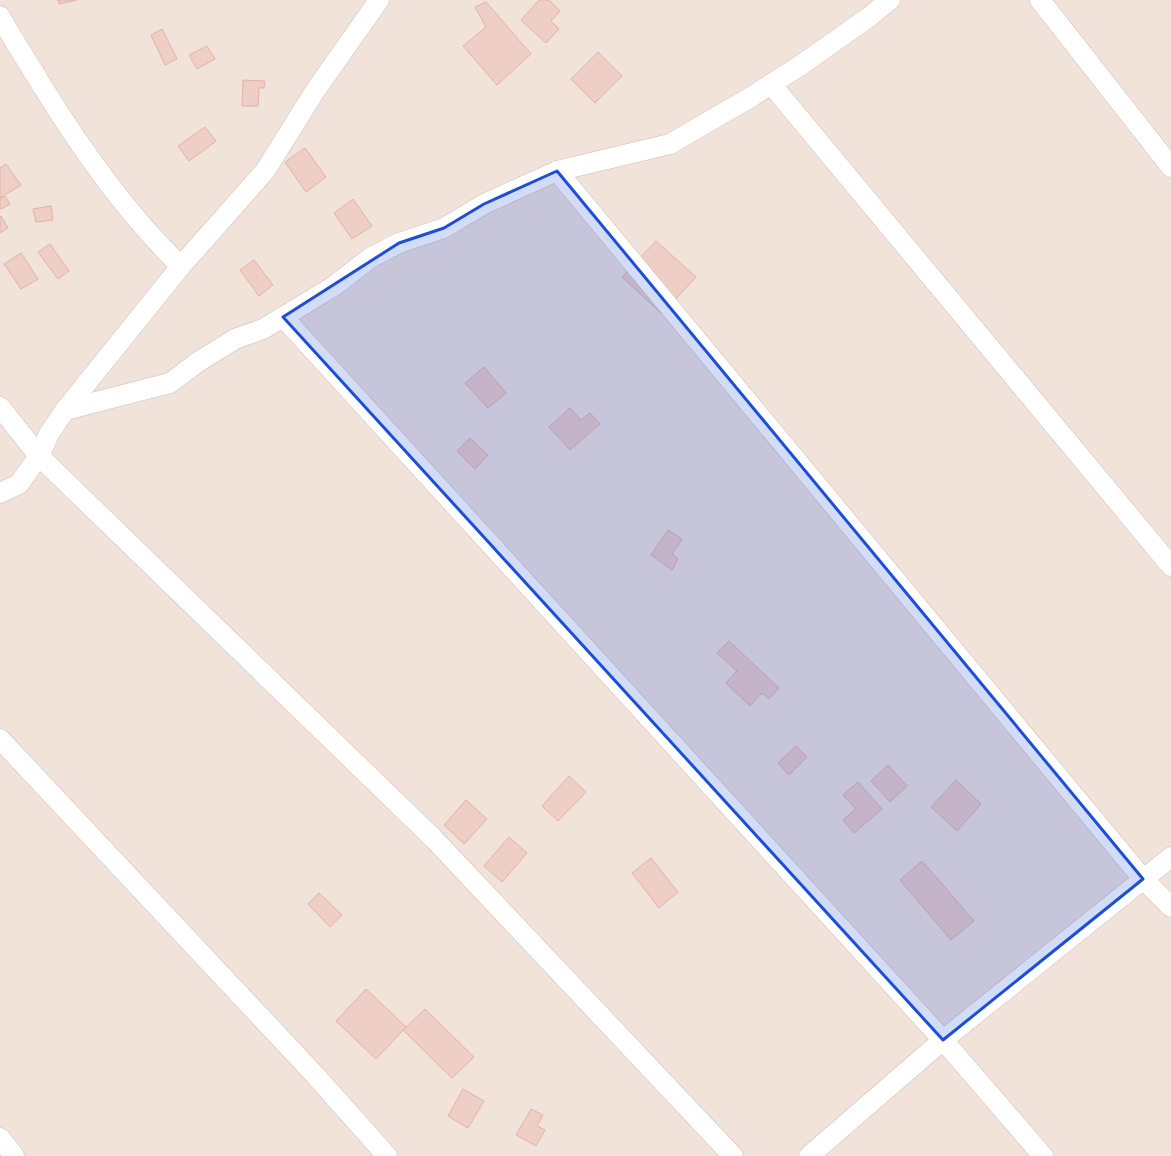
<svg xmlns="http://www.w3.org/2000/svg" width="1171" height="1156" font-family="Barlow,sans-serif">
  <style>
    .residential { fill: #f2e3da }
    .building { fill: #efcec5; stroke: #e0b2a7 }
    .lines { fill: none; stroke-linecap: round; stroke-linejoin: round }
    .minor-casing { stroke: #cfbbb4; stroke-width: 21 }
    .minor { stroke: #fff; stroke-width: 20 }
    .marked { fill: #1d4ed8; fill-opacity: 0.2; stroke: #1d4ed8; stroke-width: 3; stroke-linejoin: round }
  </style>
  <rect width="100%" height="100%" fill="#fbf2eb"/>
  <rect class="residential" x="0" y="0" width="1171" height="1156"/>
  <g class="building">
    <polygon points="58,0 77,0 59,4"/>
    <polygon points="539,0 549,0 560,11 551,21 559,29 546,43 521,20"/>
    <polygon points="486,2 531,54 497,85 463,46 486,27 475,7"/>
    <polygon points="162,29 177,59 165,65 151,35"/>
    <polygon points="207,46 215,59 197,69 189,55"/>
    <polygon points="598,52 622,76 595,103 571,79"/>
    <polygon points="243,80 265,81 264,88 259,88 258,106 242,106"/>
    <polygon points="205,127 216,141 189,161 178,146"/>
    <polygon points="305,148 326,177 306,192 285,162"/>
    <polygon points="6,164 21,185 0,198 0,168"/>
    <polygon points="5,196 10,204 1,209 0,207 0,198"/>
    <polygon points="353,199 372,226 352,239 334,213"/>
    <polygon points="51,206 53,220 36,222 33,209"/>
    <polygon points="1,216 8,228 0,233 0,217"/>
    <polygon points="656,241 696,277 662,314 622,277"/>
    <polygon points="50,244 69,271 58,279 38,252"/>
    <polygon points="21,253 38,279 21,289 4,264"/>
    <polygon points="254,260 273,285 259,296 240,270"/>
    <polygon points="484,367 506,393 488,408 465,383"/>
    <polygon points="570,408 581,420 590,413 600,424 570,450 549,427"/>
    <polygon points="470,438 488,455 475,469 457,451"/>
    <polygon points="668,530 682,539 672,554 678,559 672,570 651,555"/>
    <polygon points="729,641 779,688 769,699 762,693 750,706 726,683 737,671 717,653"/>
    <polygon points="796,746 807,757 789,775 778,763"/>
    <polygon points="888,765 907,786 890,802 871,781"/>
    <polygon points="569,776 586,792 558,821 542,806"/>
    <polygon points="956,780 981,804 957,831 931,807"/>
    <polygon points="858,782 882,809 854,833 843,820 856,809 843,795"/>
    <polygon points="466,800 487,819 464,844 444,825"/>
    <polygon points="509,837 527,853 502,882 484,866"/>
    <polygon points="651,858 678,892 659,908 632,873"/>
    <polygon points="922,861 974,921 951,940 900,880"/>
    <polygon points="319,893 342,915 330,927 308,904"/>
    <polygon points="366,989 406,1027 376,1059 336,1021"/>
    <polygon points="425,1009 474,1057 452,1078 403,1030"/>
    <polygon points="463,1089 484,1101 468,1128 448,1116"/>
    <polygon points="531,1109 543,1115 537,1126 545,1130 536,1146 516,1135"/>
  </g>
  <g class="lines">
    <g class="minor-casing">
      <g id="minor">
        <polyline points="1040,0 1171,167"/>
        <path d="M 0,16 C 12,38 26,59 39,81 C 79,146 126,214 181,266"/>
        <polyline points="771,84 1171,566"/>
        <polyline points="557,171 1143,879 1171,907"/>
        <polyline points="283,317 943,1040 1043,1156"/>
        <polyline points="0,407 39,456 434,839 733,1156"/>
        <polyline points="65,410 181,266 265,171 315,91 379,0"/>
        <polyline points="0,493 19,484 39,456 49,434 65,410 170,383 198,362 235,339 263,329 334,286 370,258 399,243 444,228 484,204 557,171 670,144 751,97 801,65 869,17 890,0"/>
        <polyline points="0,739 315,1075 387,1156"/>
        <polyline points="0,1138 14,1156"/>
        <polyline points="809,1156 943,1040 1171,857"/>
      </g>
    </g>
    <use href="#minor" class="minor"/>
  </g>
  <path class="marked" d="M 557,171 L 1143,879 L 943,1040 L 283,317 L 399,243 L 444,228 L 484,204 Z"/>
</svg>
